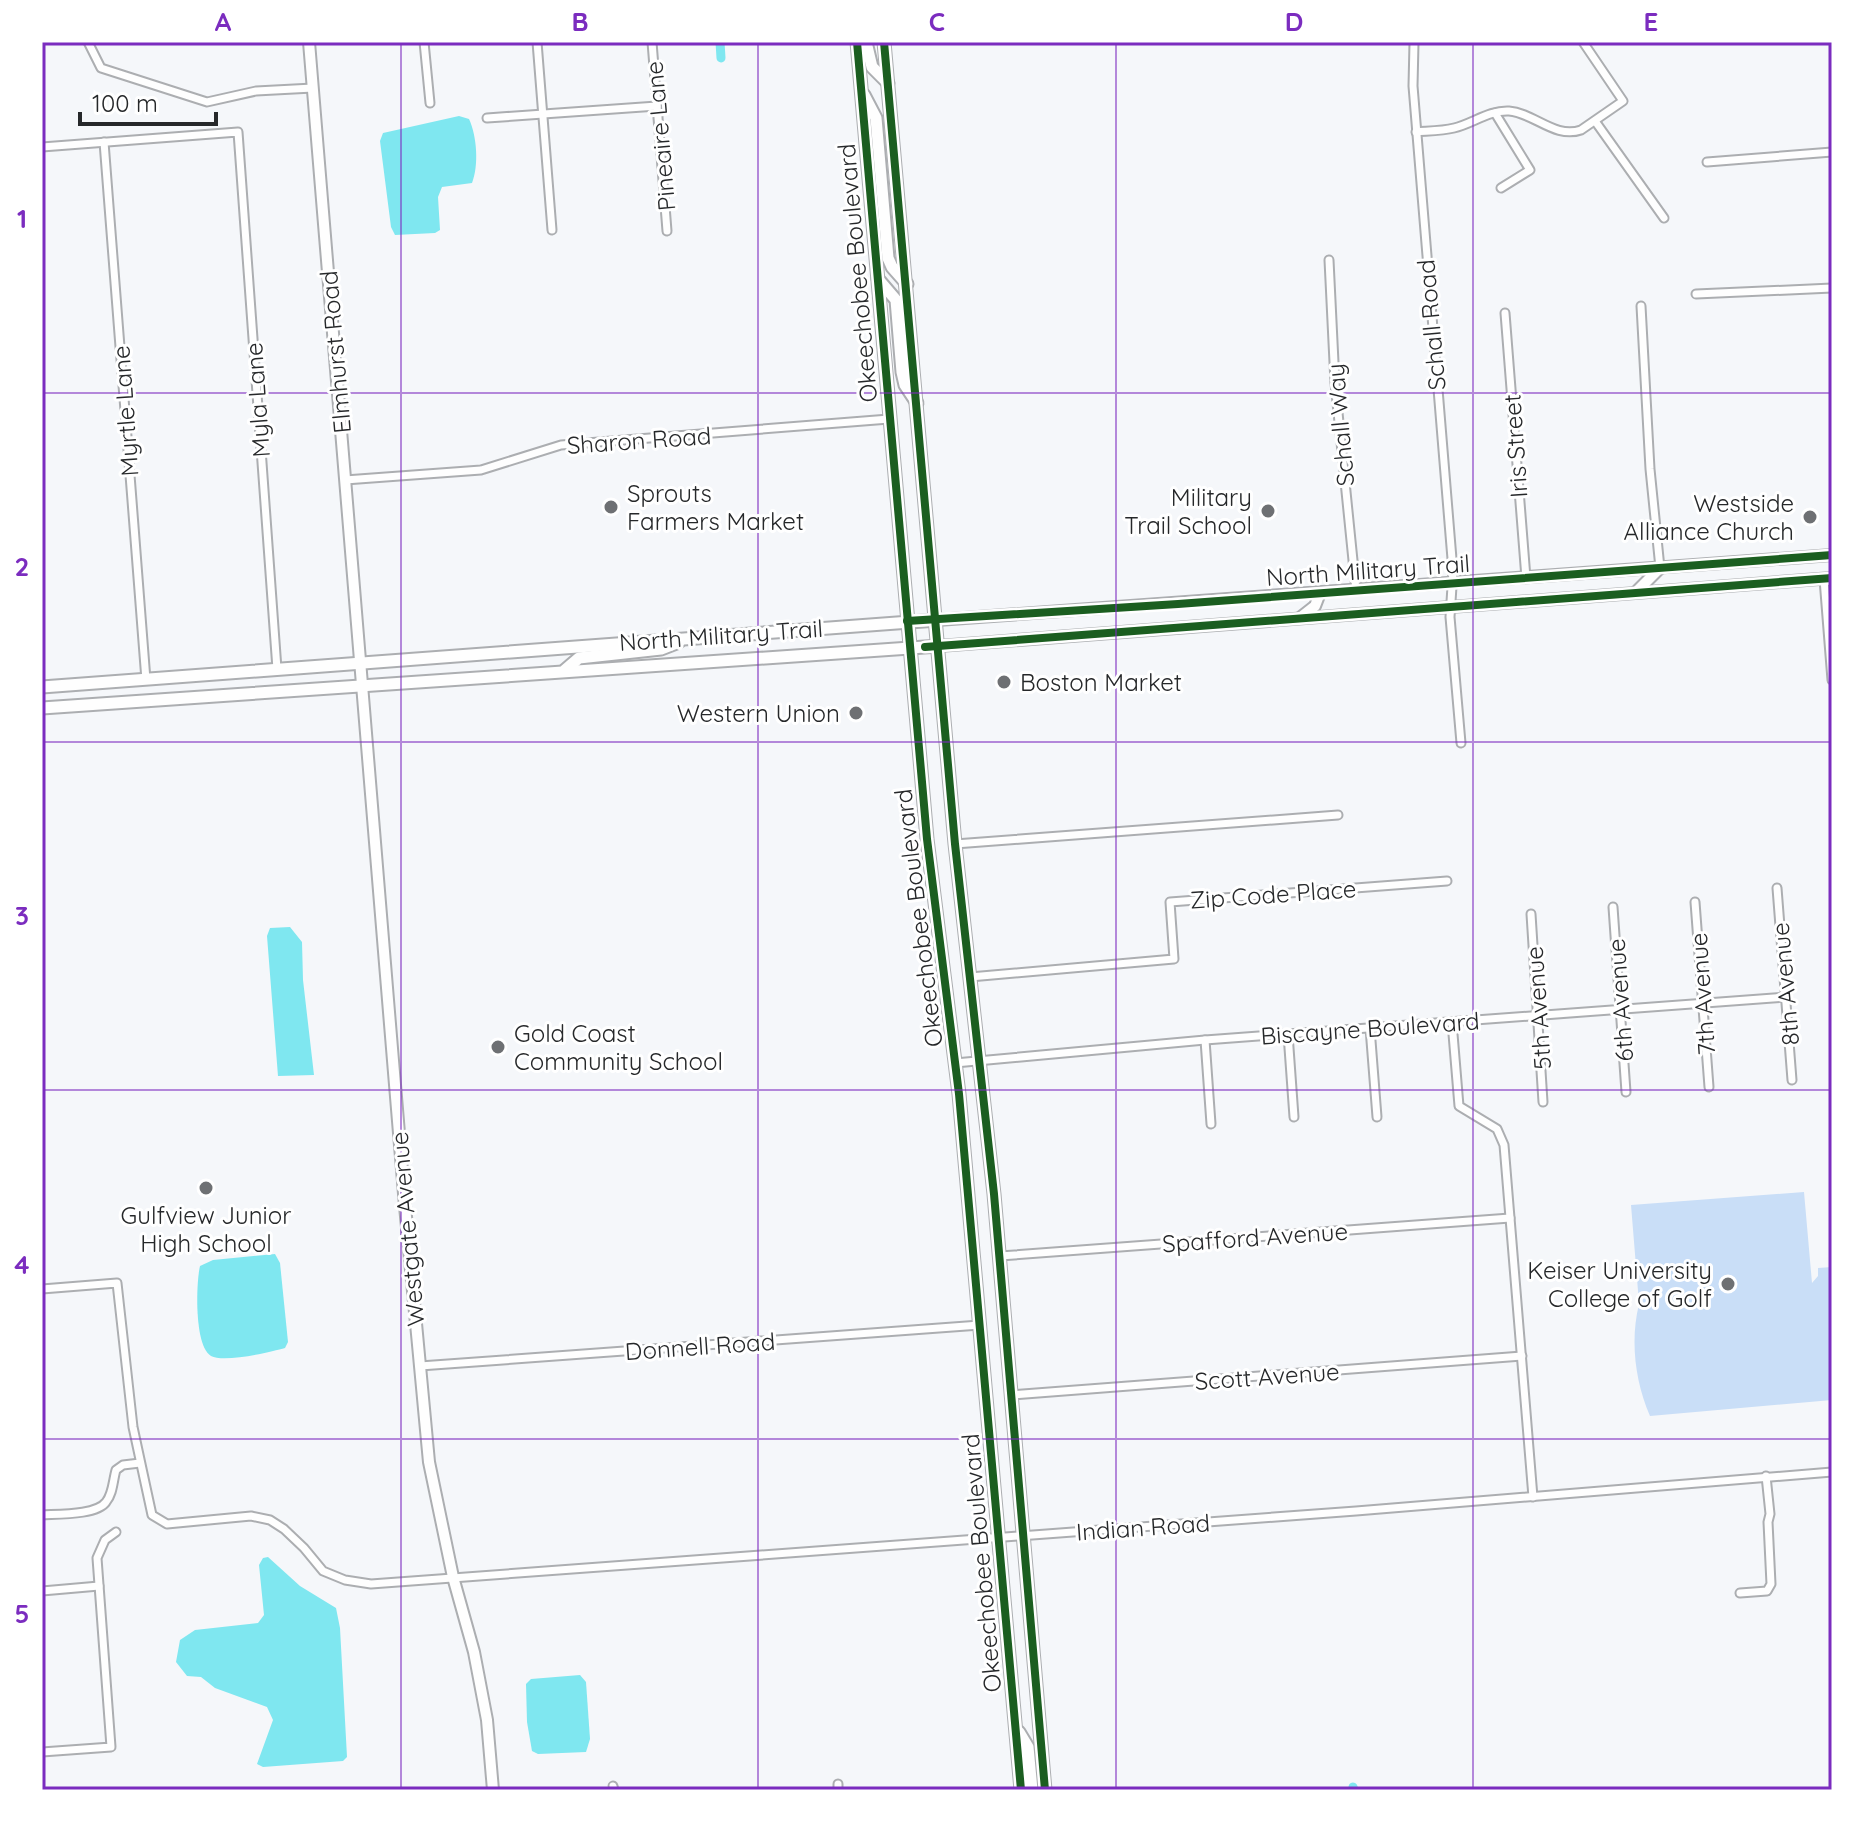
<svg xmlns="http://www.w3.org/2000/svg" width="1874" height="1832" font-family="Quicksand,sans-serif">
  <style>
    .green { fill: #c9def7 }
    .water { fill: #7fe7f0 }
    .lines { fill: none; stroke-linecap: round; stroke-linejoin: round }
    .canal { stroke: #7fe7f0; stroke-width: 9 }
    .street-casing { stroke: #acaeb1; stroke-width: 11 }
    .secondary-casing { stroke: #acaeb1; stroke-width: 14 }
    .primary-casing { stroke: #acaeb1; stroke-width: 15 }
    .street { stroke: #fefefe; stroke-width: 7 }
    .secondary { stroke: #fefefe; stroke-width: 10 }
    .primary { stroke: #fefefe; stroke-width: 11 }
    .cycleway-casing { stroke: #fff; stroke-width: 13 }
    .cycleway { stroke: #1b5e20; stroke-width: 8 }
    .grid { fill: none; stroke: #7b2cbf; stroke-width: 2; stroke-opacity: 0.55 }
    .poi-dot { fill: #6e7073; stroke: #fff; stroke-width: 3 }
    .labels { text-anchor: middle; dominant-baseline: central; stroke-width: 6; stroke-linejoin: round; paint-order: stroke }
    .street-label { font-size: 24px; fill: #26282a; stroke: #fff }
    .poi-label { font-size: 24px; fill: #26282a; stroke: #fff; text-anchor: end }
    .neatline { fill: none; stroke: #7b2cbf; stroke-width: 3 }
    .grid-label { font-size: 26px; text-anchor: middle; font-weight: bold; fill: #7b2cbf }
  </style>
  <rect width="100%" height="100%" fill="#f5f7fa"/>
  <path class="green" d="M 1804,1192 L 1812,1283 L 1818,1276 L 1818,1268 L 1832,1267 L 1832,1400 L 1650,1416 C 1635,1381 1630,1341 1639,1304 L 1646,1303 L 1639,1303 L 1631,1205 Z"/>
  <g class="water">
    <path d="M 459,116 L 469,119 C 477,136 479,166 472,183 L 442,187 L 438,197 L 440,230 L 435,233 L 395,235 L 391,227 L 380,141 L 383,133 Z"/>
    <polygon points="290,927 302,942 303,980 314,1075 278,1076 267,936 270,928"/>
    <path d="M 275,1254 L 280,1263 L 288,1342 L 285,1348 C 271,1352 224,1363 211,1356 C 194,1346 196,1283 200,1266 L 213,1260 Z"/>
    <polygon points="268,1557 300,1586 336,1608 340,1628 347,1757 343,1761 263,1767 257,1764 273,1720 267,1707 215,1688 201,1677 187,1676 176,1662 180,1640 195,1630 258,1623 264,1615 259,1565 263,1558"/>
    <polygon points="580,1675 586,1682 590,1739 586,1752 538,1754 532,1751 527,1722 526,1684 531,1679"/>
  </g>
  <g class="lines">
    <g class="canal">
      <polyline points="720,42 721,58"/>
      <polyline points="1353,1787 1354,1790"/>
    </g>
    <g class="street-casing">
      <g id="street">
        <polyline points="88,42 101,68 207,102 256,91 313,88"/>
        <polyline points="424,42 430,103"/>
        <polyline points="537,42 552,230"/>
        <polyline points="652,42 667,231"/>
        <polyline points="1414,43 1413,86 1453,571 1450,617 1461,743"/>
        <polyline points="1495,113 1530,170 1501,188"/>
        <polyline points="487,118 657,106"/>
        <polyline points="1595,121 1664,218"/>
        <path d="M 1416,132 C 1428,131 1442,131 1454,128 C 1472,124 1489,110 1509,111 C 1534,113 1555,139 1581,130 L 1623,101 L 1583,42"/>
        <polyline points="104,142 146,680"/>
        <polyline points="42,147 238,132 277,669"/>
        <polyline points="1707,162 1832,152"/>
        <polyline points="1329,260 1335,383 1356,590"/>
        <polyline points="1696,294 1832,288"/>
        <polyline points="1641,306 1650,469 1660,568"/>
        <polyline points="1505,313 1526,578"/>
        <polyline points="345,480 481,470 561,445 889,419"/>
        <polyline points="1824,579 1832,680"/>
        <polyline points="955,844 1338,815"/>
        <polyline points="1777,888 1792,1080"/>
        <polyline points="1695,902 1709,1087"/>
        <polyline points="1613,907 1626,1092"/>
        <polyline points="1531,914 1543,1102"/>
        <polyline points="970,977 1174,959 1170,902 1447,881"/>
        <polyline points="1452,1022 1459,1106 1497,1129 1504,1145 1533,1497"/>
        <polyline points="1370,1028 1377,1117"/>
        <polyline points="1288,1034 1294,1117"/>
        <polyline points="1205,1040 1211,1124"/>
        <polyline points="955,1063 1205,1040 1786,997"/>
        <polyline points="1000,1256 1510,1218"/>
        <polyline points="42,1289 117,1283 133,1427 152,1515 167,1524 251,1516 270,1520 284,1529 304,1548 323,1571 345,1580 371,1584 1356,1511 1832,1472"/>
        <polyline points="420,1366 980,1325"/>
        <polyline points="1011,1395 1522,1356"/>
        <path d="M 42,1515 C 58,1514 97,1515 106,1502 C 113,1494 113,1480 116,1470 L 123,1465 L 140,1463"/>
        <polyline points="42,1591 99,1586"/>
        <polyline points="1740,1593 1767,1591 1771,1584 1768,1522 1770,1514 1766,1476"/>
        <polyline points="42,1752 111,1747 97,1558 105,1540 116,1532"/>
        <polyline points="838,1784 838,1790"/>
        <polyline points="613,1786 614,1790"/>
      </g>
    </g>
    <g class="secondary-casing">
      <g id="secondary">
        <polyline points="309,42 405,1206 429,1462 453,1577 474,1652 487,1720 493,1790"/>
        <polyline points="1636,592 1660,568"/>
        <polyline points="1301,617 1315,606 1320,593"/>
        <polyline points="937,620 1832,555"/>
        <polyline points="939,646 1832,578"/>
      </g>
    </g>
    <g class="primary-casing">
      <g id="primary">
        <polyline points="857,42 927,839 959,1094 1021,1790"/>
        <polyline points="866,42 872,67 888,83"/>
        <polyline points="884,42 955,844 994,1194 1045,1790"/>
        <polyline points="864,95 876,118 888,258 892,267 907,284"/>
        <polyline points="878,279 896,300 902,372 905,385 917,403"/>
        <polyline points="565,670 579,658 661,649 679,642"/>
        <polyline points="42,687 937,620"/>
        <polyline points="42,708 939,646"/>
        <polyline points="1019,1732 1028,1747 1032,1790"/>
      </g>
    </g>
    <use href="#street" class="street"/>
    <use href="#secondary" class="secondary"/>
    <use href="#primary" class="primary"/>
    <g class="cycleway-casing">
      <g id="cycleway">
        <polyline points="857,42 927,839 959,1094 1021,1790"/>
        <polyline points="884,42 955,844 994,1194 1045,1790"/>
        <polyline points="907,621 1178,604 1832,555"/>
        <polyline points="925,647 1832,578"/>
      </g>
    </g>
    <use href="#cycleway" class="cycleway"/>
  </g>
  <path class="grid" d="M 401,42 L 401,1790M 758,42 L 758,1790M 1116,42 L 1116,1790M 1473,42 L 1473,1790M 42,393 L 1832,393M 42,742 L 1832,742M 42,1090 L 1832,1090M 42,1439 L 1832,1439"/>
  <g class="poi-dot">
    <circle cx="611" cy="507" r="8"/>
    <circle cx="1268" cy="511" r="8"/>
    <circle cx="1810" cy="517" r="8"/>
    <circle cx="1004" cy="682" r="8"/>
    <circle cx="856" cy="713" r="8"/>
    <circle cx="498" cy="1047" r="8"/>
    <circle cx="206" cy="1188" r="8"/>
    <circle cx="1728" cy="1284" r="8"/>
  </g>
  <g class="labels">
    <g class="street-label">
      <text transform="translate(660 136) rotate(-95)">Pineaire Lane</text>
      <text transform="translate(857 273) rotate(-95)">Okeechobee Boulevard</text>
      <text transform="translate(1431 325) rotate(-95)">Schall Road</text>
      <text transform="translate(335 352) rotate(-95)">Elmhurst Road</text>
      <text transform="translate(257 400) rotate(-94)">Myla Lane</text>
      <text transform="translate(125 411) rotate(-94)">Myrtle Lane</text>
      <text transform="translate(1340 425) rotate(-95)">Schall Way</text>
      <text transform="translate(639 440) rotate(-4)">Sharon Road</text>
      <text transform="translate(1515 446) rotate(-94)">Iris Street</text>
      <text transform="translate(1368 570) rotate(-4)">North Military Trail</text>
      <text transform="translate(721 635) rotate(-4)">North Military Trail</text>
      <text transform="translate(1273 894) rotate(-4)">Zip Code Place</text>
      <text transform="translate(918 918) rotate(-97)">Okeechobee Boulevard</text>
      <text transform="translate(1785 984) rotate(-95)">8th Avenue</text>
      <text transform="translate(1702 994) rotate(-94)">7th Avenue</text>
      <text transform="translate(1620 1000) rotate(-94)">6th Avenue</text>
      <text transform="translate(1538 1008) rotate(-94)">5th Avenue</text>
      <text transform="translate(1370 1028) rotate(-4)">Biscayne Boulevard</text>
      <text transform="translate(407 1229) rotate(-95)">Westgate Avenue</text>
      <text transform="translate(1255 1237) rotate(-4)">Spafford Avenue</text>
      <text transform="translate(700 1346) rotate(-4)">Donnell Road</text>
      <text transform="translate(1267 1376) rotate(-4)">Scott Avenue</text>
      <text transform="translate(1143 1527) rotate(-4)">Indian Road</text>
      <text transform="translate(981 1563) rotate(-95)">Okeechobee Boulevard</text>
    </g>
    <g class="poi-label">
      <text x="627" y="493" text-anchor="start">Sprouts<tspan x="627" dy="28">Farmers Market</tspan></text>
      <text x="1252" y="497">Military<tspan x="1252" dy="28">Trail School</tspan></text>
      <text x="1794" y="503">Westside<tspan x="1794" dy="28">Alliance Church</tspan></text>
      <text x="1020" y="682" text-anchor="start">Boston Market</text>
      <text x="840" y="713">Western Union</text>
      <text x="514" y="1033" text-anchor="start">Gold Coast<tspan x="514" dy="28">Community School</tspan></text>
      <text x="206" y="1215" text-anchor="middle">Gulfview Junior<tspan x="206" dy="28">High School</tspan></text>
      <text x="1712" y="1270">Keiser University<tspan x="1712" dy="28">College of Golf</tspan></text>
    </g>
  </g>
  <rect width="1874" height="1832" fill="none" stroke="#ffffff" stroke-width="88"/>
  <path d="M80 112v12h136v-12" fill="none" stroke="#26282a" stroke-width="4"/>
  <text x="92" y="112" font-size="24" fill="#26282a" stroke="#ffffff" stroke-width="6" paint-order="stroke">100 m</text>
  <rect x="44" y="44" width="1786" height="1744" class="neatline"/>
  <g class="grid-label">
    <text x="223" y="31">A</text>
    <text x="580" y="31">B</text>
    <text x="937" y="31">C</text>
    <text x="1294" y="31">D</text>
    <text x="1651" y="31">E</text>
    <text x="22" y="228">1</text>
    <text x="22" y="576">2</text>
    <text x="22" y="925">3</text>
    <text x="22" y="1274">4</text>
    <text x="22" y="1623">5</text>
  </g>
</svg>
